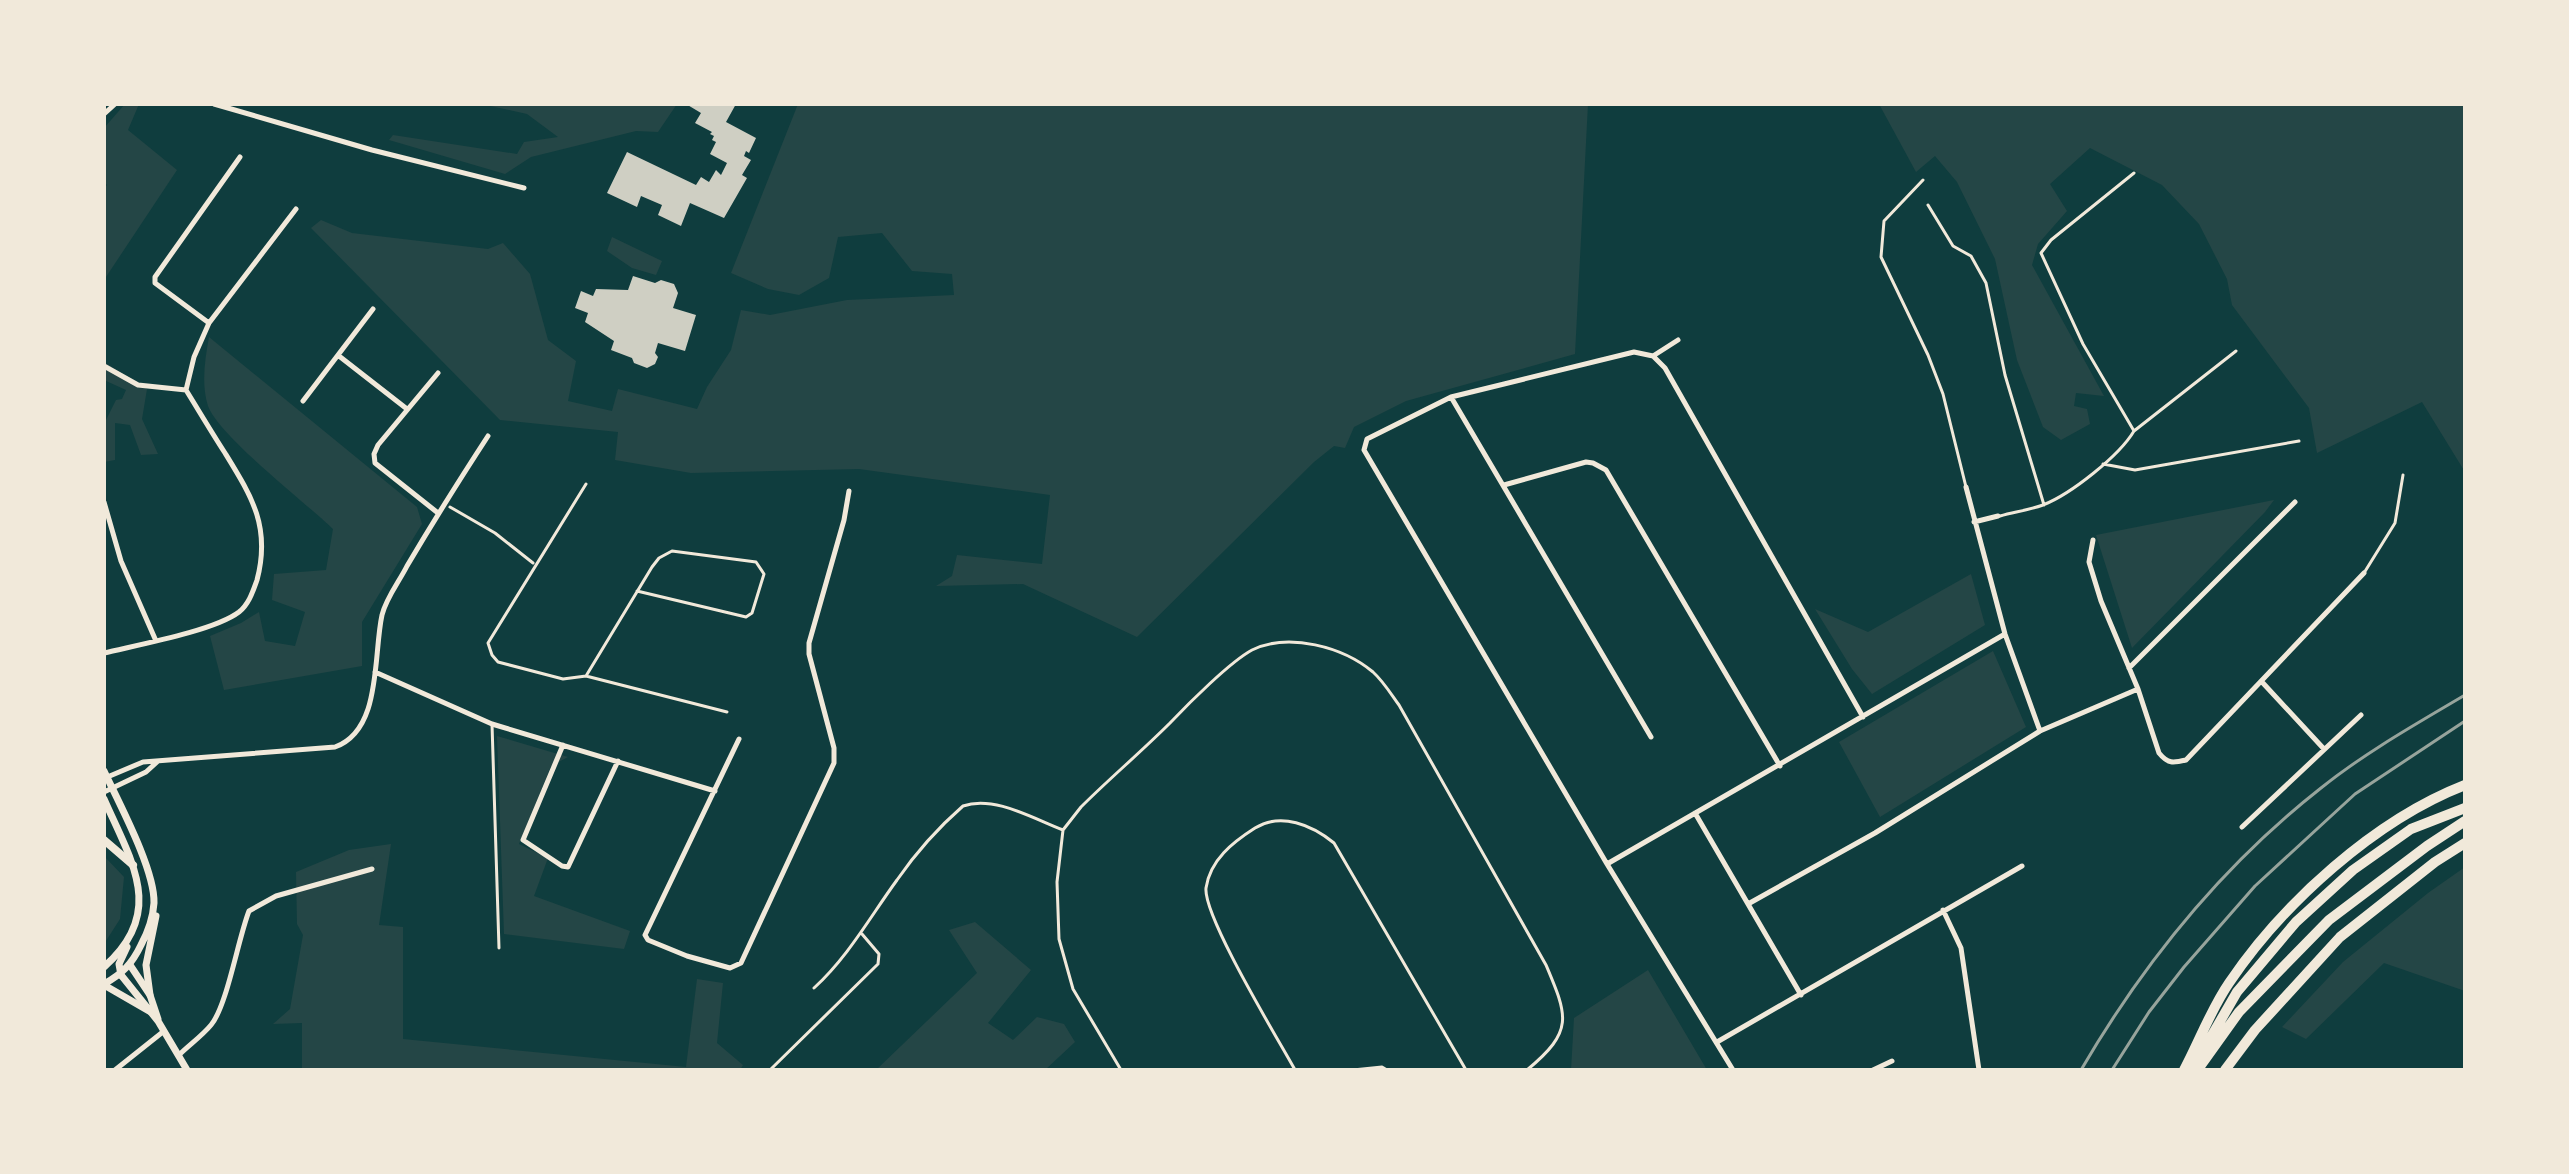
<svg xmlns="http://www.w3.org/2000/svg" width="2569" height="1174" viewBox="0 0 2569 1174" font-family="Signika,sans-serif">
	<style>
		.green { fill: #244646 }
		.building { fill: #cfcfc3 }
		.lines { fill: none; stroke-linecap: round; stroke-linejoin: round }
		.service { stroke: #f1e9da; stroke-width: 3 }
		.minor { stroke: #f1e9da; stroke-width: 5 }
		.tertiary { stroke: #f1e9da; stroke-width: 7 }
		.secondary { stroke: #f1e9da; stroke-width: 7 }
		.primary { stroke: #f1e9da; stroke-width: 8 }
		.motorway { stroke: #f1e9da; stroke-width: 10 }
		.rail { stroke: #97a49c; stroke-width: 3 }
	</style>
	<rect width="100%" height="100%" fill="#0f3d3e"/>
	<path class="green" d="M 125,104 L 139,104 L 128,130 L 177,170 L 104,280 L 104,188 L 107,185 L 104,182 L 104,128 Z
		M 481,104 L 677,104 L 658,132 L 636,131 L 531,157 L 505,174 L 389,140 L 393,135 L 517,154 L 524,142 L 558,137 L 527,114 Z
		M 798,104 L 1588,104 L 1575,354 L 1406,401 L 1354,427 L 1345,448 L 1334,446 L 1314,462 L 1137,637 L 1023,584 L 936,586 L 952,576 L 957,555 L 1042,564 L 1050,495 L 859,469 L 691,473 L 615,460 L 618,432 L 500,420 L 311,228 L 321,220 L 352,233 L 488,249 L 503,243 L 530,274 L 548,340 L 576,361 L 568,401 L 612,411 L 618,389 L 697,409 L 707,387 L 731,350 L 741,310 L 770,315 L 847,300 L 954,295 L 952,274 L 912,271 L 882,233 L 838,237 L 829,278 L 799,295 L 768,289 L 731,273 Z
		M 1879,104 L 2465,104 L 2465,472 L 2422,402 L 2317,453 L 2309,408 L 2232,305 L 2227,279 L 2199,224 L 2162,185 L 2090,148 L 2050,184 L 2067,211 L 2038,244 L 2032,265 L 2104,396 L 2076,393 L 2074,406 L 2087,409 L 2090,424 L 2061,440 L 2043,427 L 2017,360 L 1995,259 L 1957,182 L 1935,156 L 1916,172 Z
		M 612,237 L 662,261 L 656,275 L 632,268 L 607,251 Z
		M 209,337 L 417,507 L 422,524 L 362,622 L 362,666 L 224,690 L 210,636 L 241,623 L 259,612 L 265,641 L 295,646 L 305,612 L 272,600 L 274,574 L 326,570 L 333,529 C 306,503 219,436 208,406 C 201,384 205,359 209,337 Z
		M 104,362 L 147,389 L 142,419 L 158,454 L 141,455 L 130,425 L 115,423 L 115,460 L 104,462 L 104,424 L 116,400 L 122,399 L 126,390 L 104,380 Z
		M 2274,500 L 2265,512 L 2132,648 L 2096,535 Z
		M 1971,574 L 1985,625 L 1872,694 L 1852,669 L 1815,609 L 1868,632 Z
		M 1993,651 L 2026,727 L 1880,817 L 1839,742 Z
		M 497,736 L 568,757 L 551,766 L 519,844 L 548,858 L 534,896 L 630,931 L 624,949 L 504,934 Z
		M 391,844 L 379,925 L 403,927 L 403,1039 L 686,1067 L 697,979 L 723,983 L 717,1043 L 743,1065 L 740,1070 L 302,1070 L 302,1023 L 273,1024 L 290,1009 L 303,935 L 297,924 L 296,872 L 349,850 Z
		M 104,856 L 124,877 L 120,919 L 104,944 Z
		M 2465,867 L 2465,991 L 2384,963 L 2306,1039 L 2282,1027 L 2343,962 L 2428,893 Z
		M 975,922 L 1031,970 L 988,1023 L 1013,1040 L 1037,1017 L 1064,1024 L 1075,1042 L 1045,1070 L 876,1070 L 977,973 L 949,930 Z
		M 1648,970 L 1707,1070 L 1571,1070 L 1574,1018 Z"/>
	<path class="building" d="M 686,104 L 736,104 L 726,122 L 756,138 L 749,153 L 746,151 L 744,156 L 751,160 L 742,175 L 747,178 L 724,218 L 690,203 L 681,226 L 658,215 L 662,205 L 641,196 L 637,207 L 607,193 L 627,152 L 696,185 L 701,177 L 709,182 L 716,170 L 721,175 L 727,163 L 710,154 L 716,142 L 712,140 L 714,136 L 710,134 L 712,132 L 695,123 L 701,113 Z
		M 633,276 L 655,283 L 661,280 L 674,284 L 678,293 L 673,308 L 696,315 L 685,351 L 658,343 L 655,353 L 658,357 L 655,364 L 647,368 L 634,363 L 632,358 L 611,350 L 614,341 L 585,322 L 588,313 L 575,308 L 581,291 L 593,296 L 596,289 L 628,290 Z"/>
	<g class="lines">
		<path class="service" d="M 2134,173 L 2051,240 L 2041,253 L 2083,344 L 2134,431
			M 1923,180 L 1884,221 L 1881,257 L 1928,355 L 1943,394 L 1966,487
			M 1928,205 L 1953,246 L 1971,256 L 1986,283 L 2005,375 L 2044,505
			M 2103,464 L 2135,470 L 2299,441
			M 586,484 L 488,643 L 492,655 L 498,662 L 563,679 L 586,676 L 727,712
			M 450,507 L 495,533 L 533,563
			M 2000,516 C 2014,512 2029,510 2043,505 C 2071,494 2119,456 2134,431 L 2236,351
			M 2364,573 L 2395,523 L 2403,475
			M 586,676 L 652,567 L 659,558 L 672,551 L 756,562 L 764,574 L 752,613 L 746,617 L 637,591
			M 492,724 L 499,948
			M 814,988 C 848,957 870,917 897,880 C 915,854 939,827 963,806 C 994,795 1034,819 1063,830
			M 770,1070 L 878,964 L 879,954 L 862,934
			M 1121,1070 L 1073,989 L 1059,939 L 1057,882 L 1063,830 L 1081,807 C 1110,778 1141,752 1170,723 C 1189,703 1230,662 1252,650 C 1289,632 1343,647 1373,672 C 1383,681 1391,694 1399,705 L 1546,965 C 1568,1017 1574,1031 1527,1070
			M 1295,1070 C 1278,1039 1203,916 1206,888 C 1210,860 1233,842 1255,828 C 1281,812 1312,825 1334,843 L 1466,1070
			M 1353,1070 L 1382,1067 L 1387,1070"/>
		<path class="minor" d="M 214,104 L 372,150 L 524,188
			M 104,114 L 115,104
			M 209,323 L 155,283 L 155,277 L 240,157
			M 339,356 L 407,409
			M 1653,356 L 1678,340
			M 104,366 L 138,385 L 186,390
			M 438,373 L 378,445 L 374,454 L 375,463 L 438,513
			M 1451,397 L 1651,737
			M 303,401 L 373,309
			M 1504,485 L 1586,462 L 1593,463 L 1606,470 L 1780,766
			M 1966,487 L 2005,634 L 2040,731
			M 104,502 L 121,561 L 156,641
			M 1974,522 L 1998,516
			M 2093,540 L 2089,562 L 2101,601 L 2138,689 L 2159,753 C 2168,764 2173,763 2186,760 L 2364,573
			M 104,653 C 137,645 214,631 239,612 C 249,604 253,591 257,580 C 271,527 252,497 225,453 C 212,433 199,411 186,390 L 194,357 L 209,323 L 296,209
			M 2129,668 L 2295,502
			M 375,672 L 492,724 L 715,791
			M 2262,682 L 2324,749
			M 739,739 L 645,935 L 648,940 L 687,956 L 730,968 L 741,963 L 834,763 L 834,748 L 809,654 L 809,643 L 844,520 L 849,491
			M 563,745 L 523,840 L 562,866 L 568,867 L 618,761
			M 105,778 L 143,762 L 335,747 C 382,730 373,656 382,615 C 386,598 399,582 407,566 C 433,522 460,479 488,436
			M 104,792 L 146,772 L 157,762
			M 1695,813 L 1801,995
			M 2242,827 L 2361,715
			M 1607,864 L 2005,634
			M 1748,904 L 1875,833 L 2040,731 L 2138,689
			M 1943,910 L 1961,948 L 1979,1070
			M 1717,1042 L 2022,866
			M 179,1055 C 189,1045 202,1036 211,1025 C 227,1006 238,939 249,911 L 276,896 L 372,869
			M 115,1070 L 164,1031
			M 1733,1070 L 1607,864 L 1364,450 L 1367,439 L 1451,397 L 1634,352 L 1653,356 L 1665,368 L 1863,717
			M 1873,1070 L 1892,1061"/>
		<path class="tertiary" d="M 130,965 L 150,995 L 158,1019
			M 121,975 L 158,1021 L 187,1070"/>
		<path class="secondary" d="M 104,771 C 119,803 155,870 154,903 C 153,918 148,932 141,945 C 132,964 122,974 104,984
			M 104,799 C 131,861 167,912 104,967
			M 121,975 L 119,964 L 127,947
			M 104,985 L 149,1011
			M 150,995 L 146,965 L 156,916"/>
		<path class="primary" d="M 104,840 L 133,865"/>
		<path class="motorway" d="M 2201,1065 L 2239,1012 L 2329,920 L 2427,846 L 2465,821
			M 2184,1070 C 2199,1042 2211,1009 2229,983 C 2283,903 2375,820 2465,785
			M 2192,1070 L 2237,992 L 2296,922 L 2353,870 L 2411,829 L 2465,808
			M 2225,1070 L 2255,1030 L 2340,937 L 2435,862 L 2465,843"/>
		<path class="rail" d="M 2081,1070 C 2144,962 2223,865 2321,788 C 2366,752 2416,724 2465,695
			M 2112,1070 L 2149,1012 L 2184,967 L 2255,886 L 2355,794 L 2465,721"/>
	</g>
	<rect width="2569" height="1174" fill="none" stroke="#f1e9da" stroke-width="212"/>
</svg>
